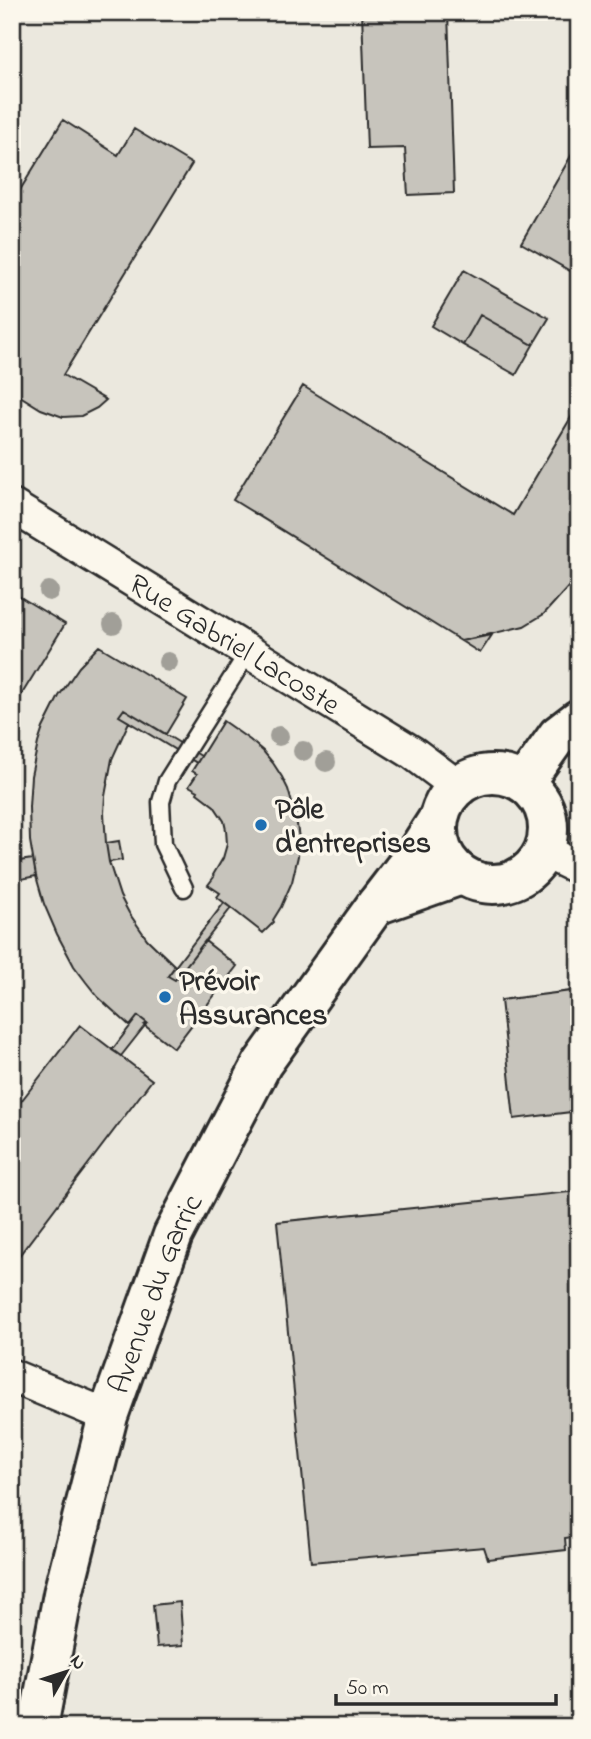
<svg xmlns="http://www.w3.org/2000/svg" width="591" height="1739" viewBox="0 0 591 1739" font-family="'Indie Flower',sans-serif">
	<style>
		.built { fill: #ebe8de }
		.building { fill: #c7c4bc; stroke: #2b2b2b; stroke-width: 2 }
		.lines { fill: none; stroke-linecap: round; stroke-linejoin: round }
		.service-casing { stroke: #2b2b2b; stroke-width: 21 }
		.minor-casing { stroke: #2b2b2b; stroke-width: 37 }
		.tertiary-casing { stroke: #2b2b2b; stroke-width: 44 }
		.service { stroke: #fbf7ec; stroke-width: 16 }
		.minor { stroke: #fbf7ec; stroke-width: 32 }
		.tertiary { stroke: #fbf7ec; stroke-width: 38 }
		.tree { fill: #a19f98 }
		.poi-dot { fill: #1f6fb2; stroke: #fbf7ec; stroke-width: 2.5 }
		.labels { text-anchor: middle; stroke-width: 7; stroke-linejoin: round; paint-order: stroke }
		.street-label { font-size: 30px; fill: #2b2b2b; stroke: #fbf7ec }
		.poi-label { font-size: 30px; font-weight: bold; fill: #2b2b2b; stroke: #fbf7ec; text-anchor: start }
	</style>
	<rect width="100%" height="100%" fill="#fbf7ec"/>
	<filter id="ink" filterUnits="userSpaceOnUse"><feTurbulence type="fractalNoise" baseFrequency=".0143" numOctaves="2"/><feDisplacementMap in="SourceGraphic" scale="14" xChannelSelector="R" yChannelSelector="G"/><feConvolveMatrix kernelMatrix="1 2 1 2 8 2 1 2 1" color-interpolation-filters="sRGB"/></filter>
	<g filter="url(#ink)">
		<path class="built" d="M 12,12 L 579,12 L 579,1727 L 12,1727 Z"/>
		<path class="building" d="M 362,12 L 448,12 L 454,193 L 408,195 L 405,148 L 367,149 Z
			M 63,120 L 118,155 L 134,129 L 192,164 L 63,375 L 106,400 L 97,408 L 81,416 L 63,417 L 41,409 L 12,391 L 18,382 L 12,379 L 12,203 Z
			M 579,142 L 579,276 L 521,243 Z
			M 464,270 L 549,318 L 533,345 L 480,315 L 463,345 L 431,326 Z
			M 480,315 L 533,345 L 516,375 L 463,345 Z
			M 303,386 L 513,515 L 579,404 L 579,575 L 544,614 L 524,626 L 461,641 L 233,500 Z
			M 12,592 L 65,624 L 17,702 L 12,699 Z
			M 492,635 L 480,653 L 461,641 Z
			M 99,646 L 187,699 L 166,734 L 124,709 L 119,716 L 129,722 L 112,759 L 105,796 L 104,813 L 106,843 L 109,862 L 120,896 L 129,913 L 147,939 L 175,966 L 168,976 L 175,980 L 205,941 L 237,966 L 174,1048 L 144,1025 L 147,1023 L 138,1016 L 130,1026 L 98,997 L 86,982 L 74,966 L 57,934 L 44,904 L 36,876 L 30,841 L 29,807 L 31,776 L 38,743 L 43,728 L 59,696 L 79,667 Z
			M 124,709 L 201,756 L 197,763 L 119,716 Z
			M 223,721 L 250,740 L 263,751 L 273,763 L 282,777 L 288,789 L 296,817 L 299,839 L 298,856 L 292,882 L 281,907 L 273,920 L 274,922 L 263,933 L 217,897 L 220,893 L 208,885 L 214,877 L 213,875 L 223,858 L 227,844 L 226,830 L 224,821 L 214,806 L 197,793 L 198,791 L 189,786 L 197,774 L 192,771 Z
			M 119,841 L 122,860 L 109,862 L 106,843 Z
			M 33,859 L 36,876 L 12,881 L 12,862 Z
			M 224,903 L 231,908 L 175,980 L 168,976 Z
			M 579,990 L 579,1111 L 514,1119 L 501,1000 Z
			M 138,1016 L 147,1023 L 121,1056 L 112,1050 Z
			M 80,1025 L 152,1080 L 18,1257 L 12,1252 L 12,1113 Z
			M 579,1191 L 579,1536 L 565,1538 L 566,1550 L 488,1559 L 484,1547 L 311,1562 L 277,1222 Z
			M 180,1602 L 183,1645 L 157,1647 L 153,1605 Z"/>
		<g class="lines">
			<defs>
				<path id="service" d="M 184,888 L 163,844 L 161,802 L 167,781 L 249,651"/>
				<g id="minor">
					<path id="s1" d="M 12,506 L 413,753 L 457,786"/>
					<path d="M 544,851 L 579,868"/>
					<path d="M 12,1376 L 108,1416"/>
				</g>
				<g id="tertiary">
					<circle cx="493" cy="829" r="55"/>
					<path d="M 524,783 L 558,735 L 579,719"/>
					<path d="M 376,905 L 461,875"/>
					<path id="s2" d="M 38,1727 L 63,1594 L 108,1416 L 173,1235 L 262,1064 L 376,905 L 416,853 L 438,819"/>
				</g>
			</defs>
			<use href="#service" class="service-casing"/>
			<use href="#minor" class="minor-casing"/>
			<use href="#tertiary" class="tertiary-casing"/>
			<use href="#service" class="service"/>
			<use href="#minor" class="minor"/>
			<use href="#tertiary" class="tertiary"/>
		</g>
		<g class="tree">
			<circle cx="49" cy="591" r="10"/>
			<circle cx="113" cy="624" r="10"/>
			<circle cx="168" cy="662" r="10"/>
			<circle cx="279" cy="736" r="10"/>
			<circle cx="303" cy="751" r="10"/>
			<circle cx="326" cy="762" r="10"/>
		</g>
	</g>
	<g class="poi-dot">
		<circle cx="261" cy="825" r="7"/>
		<circle cx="165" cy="997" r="7"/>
	</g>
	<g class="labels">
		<g class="street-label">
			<text dy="10" stroke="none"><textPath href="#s1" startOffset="262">Rue Gabriel Lacoste</textPath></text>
			<text dy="10" stroke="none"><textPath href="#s2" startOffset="450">Avenue du Garric</textPath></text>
		</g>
		<g class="poi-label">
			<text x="275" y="818">Pôle<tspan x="275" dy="34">d'entreprises</tspan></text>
			<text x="179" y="990">Prévoir<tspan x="179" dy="34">Assurances</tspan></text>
		</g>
	</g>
	<rect width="591" height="1739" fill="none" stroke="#fbf7ec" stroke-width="42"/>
	<rect x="21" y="21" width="549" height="1697" fill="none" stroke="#2b2b2b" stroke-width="2.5" filter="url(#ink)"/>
	<g transform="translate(66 1672) rotate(51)" stroke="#fbf7ec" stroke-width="5" paint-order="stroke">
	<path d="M0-5L12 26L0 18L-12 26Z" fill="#2b2b2b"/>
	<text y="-10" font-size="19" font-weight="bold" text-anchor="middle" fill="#2b2b2b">N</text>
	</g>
	<path d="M336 1694v10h220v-10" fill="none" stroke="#2b2b2b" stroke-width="3.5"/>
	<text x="346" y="1694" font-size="21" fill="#2b2b2b" stroke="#fbf7ec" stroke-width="5" paint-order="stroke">50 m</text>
</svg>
